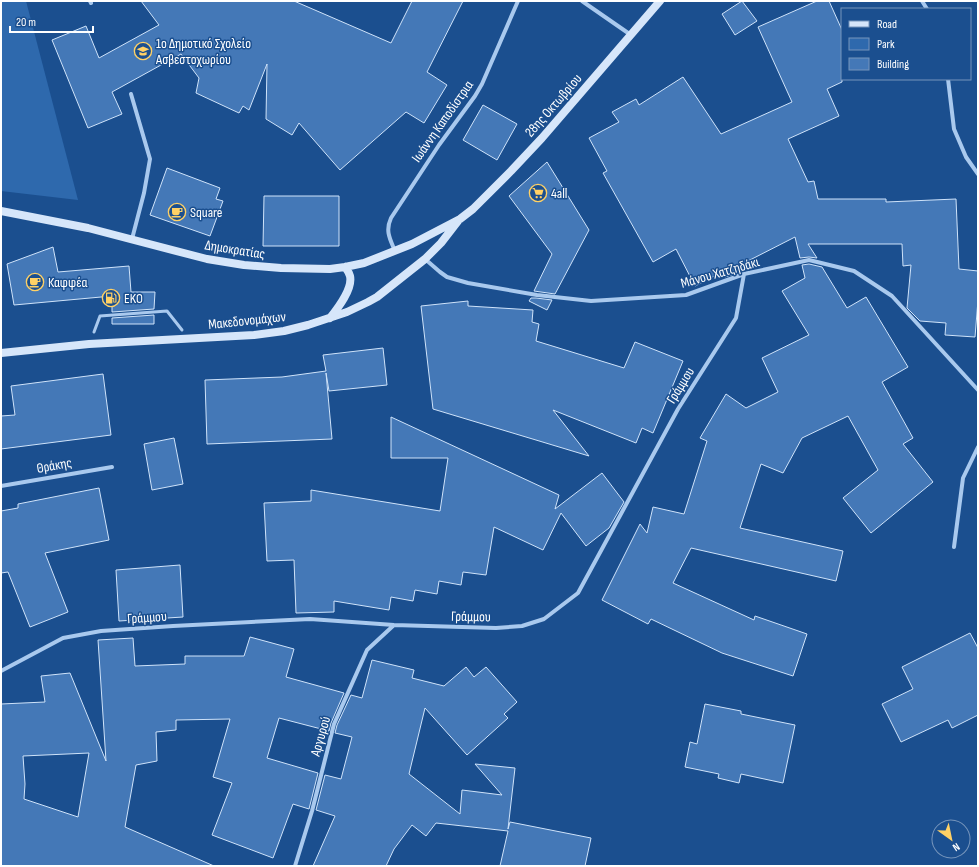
<svg xmlns="http://www.w3.org/2000/svg" width="979" height="867" viewBox="0 0 979 867" font-family="'Sofia Sans Condensed',sans-serif">
	<style>
		.green { fill: #2e69ad }
		.building { fill: #4478b7; stroke: #cfe3fa; fill-rule: evenodd }
		.lines { fill: none; stroke-linecap: round; stroke-linejoin: round }
		.lane { stroke: #a9c9ee; stroke-width: 3 }
		.street { stroke: #a9c9ee; stroke-width: 4 }
		.secondary { stroke: #d6e6fa; stroke-width: 8 }
		.labels { text-anchor: middle; stroke-width: 3; stroke-linejoin: round; paint-order: stroke }
		.poi-label { font-size: 14px; fill: #fff; stroke: #1b4f8f; text-anchor: start }
		.street-label { font-size: 14px; fill: #fff; stroke: #1b4f8f }
	</style>
	<rect width="100%" height="100%" fill="#1b4f8f"/>
	<path class="green" d="M 1,1 L 26,1 L 78,200 L 1,191 Z"/>
	<path class="building" d="M 141,1 L 294,1 L 391,43 L 412,1 L 463,1 L 427,72 L 447,85 L 424,123 L 406,112 L 340,170 L 299,123 L 292,135 L 266,119 L 267,64 L 249,110 L 243,106 L 239,113 L 196,93 L 199,78 L 181,54 L 112,92 L 122,114 L 88,128 L 52,40 L 86,26 L 99,58 L 159,25 Z
		M 742,1 L 757,21 L 735,35 L 722,14 Z
		M 817,1 L 829,1 L 842,30 L 842,82 L 827,89 L 839,116 L 788,139 L 808,182 L 814,181 L 818,199 L 886,199 L 886,202 L 956,199 L 959,269 L 978,271 L 978,300 L 975,337 L 945,335 L 946,323 L 920,321 L 907,308 L 911,265 L 903,266 L 902,244 L 808,244 L 817,258 L 809,257 L 800,258 L 795,237 L 746,262 L 749,267 L 737,273 L 725,277 L 722,272 L 695,286 L 676,249 L 653,262 L 603,173 L 607,171 L 589,138 L 619,122 L 612,112 L 636,99 L 639,105 L 683,77 L 721,134 L 792,102 L 758,27 Z
		M 483,105 L 517,124 L 497,160 L 463,140 Z
		M 547,162 L 589,230 L 555,294 L 534,291 L 552,254 L 509,196 Z
		M 167,168 L 220,188 L 216,199 L 223,201 L 210,236 L 150,215 Z
		M 264,196 L 339,196 L 339,246 L 263,246 Z
		M 53,247 L 58,272 L 129,266 L 131,292 L 155,292 L 154,309 L 112,312 L 112,296 L 14,305 L 7,264 Z
		M 809,264 L 822,267 L 847,308 L 866,297 L 908,367 L 882,382 L 913,438 L 903,444 L 933,482 L 871,533 L 843,498 L 878,470 L 848,416 L 802,438 L 783,473 L 761,464 L 740,528 L 843,551 L 836,581 L 691,548 L 673,583 L 754,620 L 755,616 L 807,634 L 793,676 L 722,653 L 651,619 L 648,624 L 602,600 L 640,524 L 647,533 L 653,507 L 684,514 L 707,441 L 700,438 L 726,394 L 746,408 L 778,392 L 762,358 L 809,335 L 782,291 L 805,278 L 802,265 Z
		M 531,298 L 536,298 L 552,300 L 547,310 L 529,301 Z
		M 468,301 L 468,306 L 533,310 L 532,322 L 539,324 L 536,341 L 624,368 L 635,342 L 683,361 L 653,433 L 642,428 L 636,443 L 553,410 L 589,456 L 433,409 L 421,306 Z
		M 154,315 L 154,324 L 112,324 L 112,318 Z
		M 383,348 L 387,385 L 329,391 L 326,373 L 332,439 L 207,444 L 205,380 L 282,377 L 326,371 L 323,355 Z
		M 103,374 L 111,435 L 1,449 L 1,416 L 15,415 L 11,386 Z
		M 391,417 L 559,495 L 555,509 L 602,473 L 624,502 L 609,528 L 586,546 L 561,513 L 543,550 L 494,527 L 486,575 L 463,572 L 461,585 L 439,581 L 437,594 L 415,590 L 413,601 L 391,597 L 389,610 L 334,601 L 334,612 L 296,613 L 294,560 L 267,561 L 264,503 L 311,501 L 311,490 L 440,511 L 448,458 L 391,458 Z
		M 174,438 L 183,484 L 152,490 L 144,444 Z
		M 99,488 L 109,540 L 45,553 L 68,612 L 30,627 L 8,572 L 1,573 L 1,511 L 18,508 L 18,504 Z
		M 180,565 L 183,617 L 119,621 L 116,570 Z
		M 970,633 L 978,648 L 978,715 L 952,728 L 948,720 L 901,742 L 882,704 L 913,689 L 902,667 Z
		M 250,637 L 294,649 L 286,677 L 344,693 L 331,723 L 329,731 L 279,718 L 267,758 L 318,773 L 309,809 L 293,804 L 273,858 L 212,835 L 232,783 L 213,777 L 230,719 L 176,720 L 176,730 L 156,732 L 157,761 L 136,765 L 125,827 L 214,866 L 1,866 L 1,704 L 45,702 L 41,676 L 70,673 L 106,761 L 98,640 L 133,638 L 135,666 L 185,664 L 185,656 L 244,656 ZM 89,753 L 78,817 L 24,799 L 25,784 L 23,756 Z
		M 372,660 L 414,670 L 412,678 L 444,686 L 466,667 L 474,677 L 486,667 L 517,702 L 504,714 L 508,718 L 467,755 L 425,708 L 409,774 L 460,814 L 462,790 L 502,795 L 475,764 L 515,768 L 508,829 L 510,822 L 591,838 L 585,866 L 500,866 L 508,831 L 436,823 L 426,836 L 412,825 L 394,849 L 386,866 L 313,866 L 335,816 L 316,810 L 325,775 L 341,779 L 352,737 L 335,733 L 337,725 L 351,695 L 362,698 Z
		M 705,704 L 741,711 L 741,714 L 795,725 L 783,783 L 741,774 L 739,783 L 718,778 L 719,774 L 685,767 L 690,742 L 697,744 Z"/>
	<g class="lines">
		<path class="lane" d="M 94,332 L 100,316 L 167,311 L 182,330"/>
		<path class="street" d="M 90,1 L 91,3
			M 582,1 L 631,35
			M 922,1 L 927,9
			M 948,79 L 954,129 L 966,157 L 978,174
			M 131,94 L 150,159 L 144,193 L 132,239
			M 395,251 C 390,239 385,231 391,218 L 439,145 L 475,96 L 482,84 L 518,1
			M 425,259 L 440,272 L 447,277 L 468,283 L 537,295 L 591,301 L 686,295 L 744,274 L 809,260 L 854,271 L 892,296 L 978,390
			M 1,486 L 112,467
			M 954,547 L 963,478 L 978,447
			M 1,671 L 63,638 L 101,631 L 173,626 L 310,619 L 394,625 L 496,628 L 522,626 L 544,619 L 578,593 L 678,409 L 736,318 L 744,274
			M 295,866 L 312,811 L 334,724 L 367,650 L 394,625"/>
		<path class="secondary" d="M 1,211 L 88,228 L 207,259 L 244,265 L 281,268 L 330,269 L 345,267 L 364,263 L 412,244 L 460,219 L 473,209 L 511,171 L 542,138 L 660,1
			M 330,318 C 338,308 353,289 350,276 C 349,272 347,270 345,267
			M 1,353 L 89,344 L 254,335 L 284,331 L 308,325 L 347,312 L 368,302 L 377,297 L 425,259 L 441,243 L 458,221"/>
	</g>
	<defs>
		<symbol id="school-ring" viewBox="-11 -11 22 22"><circle r="9.5" fill="#1b4f8f" stroke="#ffd166" stroke-width="1.5"/><path d="M0-5L7-2L0 1L-7-2ZM-4 1L0 2.5L4 1V4Q0 6-4 4Z" fill="#ffd166"/></symbol>
		<symbol id="supermarket-ring" viewBox="-11 -11 22 22"><circle r="9.5" fill="#1b4f8f" stroke="#ffd166" stroke-width="1.5"/><path d="M-6-5.5h2.5l.6 2H6L4.5 2H-2.5L-4.4-4H-6ZM-1.5 3.2a1.3 1.3 0 1 0 .1 0ZM3 3.2a1.3 1.3 0 1 0 .1 0Z" fill="#ffd166"/></symbol>
		<symbol id="cafe-ring" viewBox="-11 -11 22 22"><circle r="9.5" fill="#1b4f8f" stroke="#ffd166" stroke-width="1.5"/><path d="M-5.5-4.5H6V0H3Q3 3.5 0 3.5H-2.5Q-5.5 3.5-5.5 0ZM3-3.2v2h1.7v-2ZM-6 4.5H4V6H-6Z" fill="#ffd166"/></symbol>
		<symbol id="fuel-ring" viewBox="-11 -11 22 22"><circle r="9.5" fill="#1b4f8f" stroke="#ffd166" stroke-width="1.5"/><path d="M-5.5-6h7V0h2V4h1.3V-2.5L3-4.5l.8-.8L6-3V5H2.5V1h-1V6h-7ZM-4.2-4.7v3.2H.2V-4.7Z" fill="#ffd166"/></symbol>
	</defs>
	<g fill-rule="evenodd">
		<use href="#school-ring" x="133" y="41" width="20" height="20"/>
		<use href="#supermarket-ring" x="528" y="183" width="20" height="20"/>
		<use href="#cafe-ring" x="167" y="202" width="20" height="20"/>
		<use href="#cafe-ring" x="25" y="272" width="20" height="20"/>
		<use href="#fuel-ring" x="101" y="288" width="20" height="20"/>
	</g>
	<g class="labels">
		<g class="poi-label">
			<text x="156" y="48">1ο Δημοτικό Σχολείο<tspan x="156" dy="16">Ασβεστοχωρίου</tspan></text>
			<text x="551" y="198">4all</text>
			<text x="190" y="217">Square</text>
			<text x="48" y="287">Καφφέα</text>
			<text x="124" y="303">EKO</text>
		</g>
		<g class="street-label">
			<text transform="translate(553 105) rotate(-49)" y="5">28ης Οκτωβρίου</text>
			<text transform="translate(442 121) rotate(-55)" y="5">Ιωάννη Καποδίστρια</text>
			<text transform="translate(235 249) rotate(9)" y="5">Δημοκρατίας</text>
			<text transform="translate(720 272) rotate(-16)" y="5">Μάνου Χατζηδάκι</text>
			<text transform="translate(247 320) rotate(-6)" y="5">Μακεδονομάχων</text>
			<text transform="translate(680 385) rotate(-58)" y="5">Γράμμου</text>
			<text transform="translate(54 465) rotate(-10)" y="5">Θράκης</text>
			<text transform="translate(471 616) rotate(1)" y="5">Γράμμου</text>
			<text transform="translate(147 617) rotate(-4)" y="5">Γράμμου</text>
			<text transform="translate(320 736) rotate(-74)" y="5">Αργυρού</text>
		</g>
	</g>
	<rect width="979" height="867" fill="none" stroke="#ffffff" stroke-width="4"/>
	<rect x="841" y="8" width="130" height="72" fill="#1b4f8f" stroke="#7695bc"/>
	<rect x="849" y="21" width="20" height="6" fill="#d6e6fa" stroke="#7695bc"/>
	<text x="877" y="28" font-size="12" fill="#ffffff">Road</text>
	<rect x="849" y="38" width="20" height="12" fill="#2e69ad" stroke="#7695bc"/>
	<text x="877" y="48" font-size="12" fill="#ffffff">Park</text>
	<rect x="849" y="58" width="20" height="12" fill="#4478b7" stroke="#7695bc"/>
	<text x="877" y="68" font-size="12" fill="#ffffff">Building</text>
	<g transform="translate(951 839) rotate(147)"><circle r="19" fill="#1b4f8f" stroke="#7695bc"/>
	<path d="M0-3L7 15L0 10L-7 15Z" fill="#ffd166"/>
	<text y="-6" font-size="11" font-weight="bold" text-anchor="middle" fill="#ffffff">N</text>
	</g>
	<path d="M10 26v6h83v-6" fill="none" stroke="#ffffff" stroke-width="2"/>
	<text x="16" y="26" font-size="12" fill="#ffffff" stroke="#1b4f8f" stroke-width="3" paint-order="stroke">20 m</text>
</svg>
